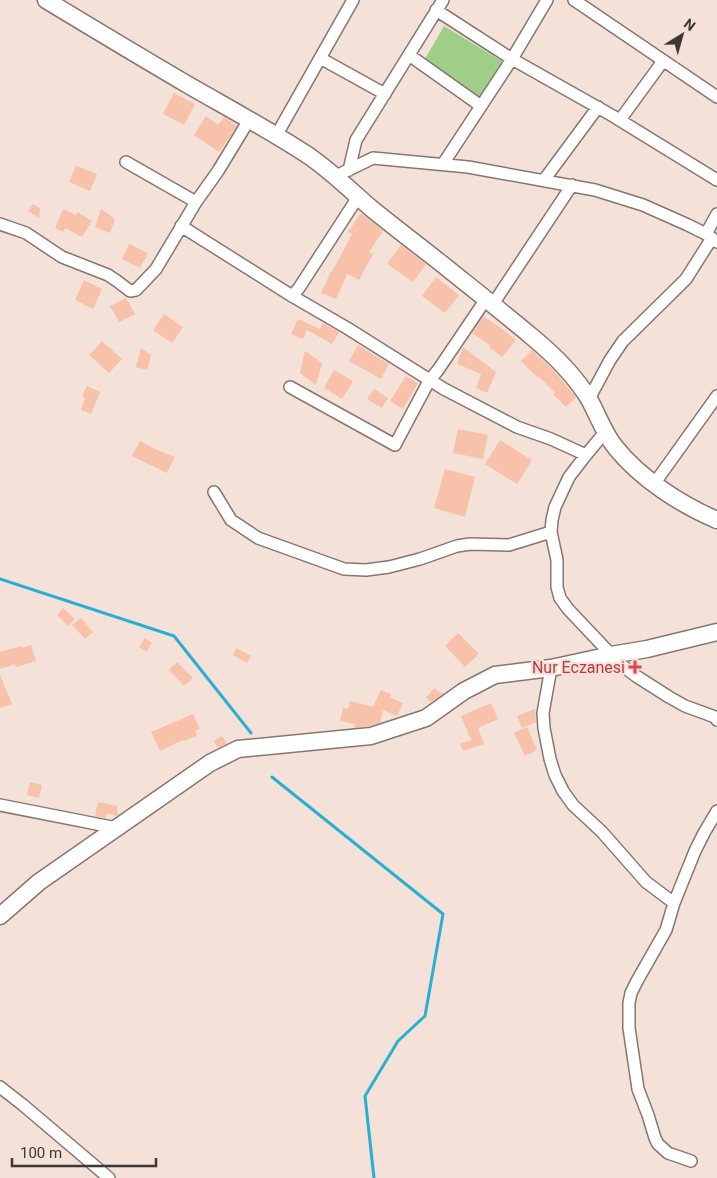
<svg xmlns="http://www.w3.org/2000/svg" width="717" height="1178" viewBox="0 0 717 1178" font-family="Roboto,sans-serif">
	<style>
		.green { fill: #9fce89 }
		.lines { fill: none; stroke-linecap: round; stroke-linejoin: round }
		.stream { stroke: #2aafd4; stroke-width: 3 }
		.building { fill: #f8c1a9 }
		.street-casing { stroke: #87766f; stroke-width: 14 }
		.secondary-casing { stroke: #87766f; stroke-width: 19 }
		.street { stroke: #fff; stroke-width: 11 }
		.secondary { stroke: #fff; stroke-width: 16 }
		.health-dot { fill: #e0444e; stroke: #f4e1d8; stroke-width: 2 }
		.labels { text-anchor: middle; stroke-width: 4.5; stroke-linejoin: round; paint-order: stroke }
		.health-label { font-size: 16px; fill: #be3a42; stroke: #f4e1d8; text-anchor: end }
	</style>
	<rect width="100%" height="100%" fill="#f4e1d8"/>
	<path class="green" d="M 444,26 L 503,62 L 479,98 L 425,59 Z"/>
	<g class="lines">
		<path class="stream" d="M 0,579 L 174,636 L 251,733
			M 272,777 L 443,914 L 425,1016 L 398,1041 L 365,1096 L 374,1178"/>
	</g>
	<path class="building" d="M 174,93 L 195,104 L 184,125 L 163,114 Z
		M 206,116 L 218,125 L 224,117 L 237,126 L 219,152 L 194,135 Z
		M 76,166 L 97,174 L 90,191 L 69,182 Z
		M 33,204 L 40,208 L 39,218 L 28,211 Z
		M 63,209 L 76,215 L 77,212 L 92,221 L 82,237 L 65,228 L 63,232 L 55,228 Z
		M 101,209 L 115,219 L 110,233 L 95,227 Z
		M 361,213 L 383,231 L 369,252 L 373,254 L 359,280 L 347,274 L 336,299 L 321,293 L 331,271 L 332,272 L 352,234 L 348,232 Z
		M 129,244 L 148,253 L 140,268 L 122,259 Z
		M 401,245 L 426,264 L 413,282 L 387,264 Z
		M 436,277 L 459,295 L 445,313 L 422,296 Z
		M 84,280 L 102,289 L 93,309 L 75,300 Z
		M 126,298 L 135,314 L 119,322 L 110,306 Z
		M 164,314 L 183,327 L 172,343 L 153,330 Z
		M 483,316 L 498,326 L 516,340 L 502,357 L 489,347 L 491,346 L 472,333 Z
		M 298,319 L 320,329 L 323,323 L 339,332 L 332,344 L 307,330 L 303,339 L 291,334 Z
		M 102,341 L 122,359 L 109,373 L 89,355 Z
		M 358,345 L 389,364 L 381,379 L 349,361 Z
		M 463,347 L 496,372 L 487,393 L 476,388 L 481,374 L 457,364 Z
		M 141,348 L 151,355 L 147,370 L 136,367 Z
		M 532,350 L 555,372 L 576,397 L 566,407 L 553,394 L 555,393 L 538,376 L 537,377 L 521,361 Z
		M 305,351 L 322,363 L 316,385 L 300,373 Z
		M 334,370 L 353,381 L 342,399 L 324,388 Z
		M 406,376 L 418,383 L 403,409 L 390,401 Z
		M 87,386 L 100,392 L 91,414 L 81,410 L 85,398 L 82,396 Z
		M 374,389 L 388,398 L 382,408 L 367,399 Z
		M 458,429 L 488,435 L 483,459 L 453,453 Z
		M 500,440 L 532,460 L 517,484 L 485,464 Z
		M 140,441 L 155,449 L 175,457 L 167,473 L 132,456 Z
		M 445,469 L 475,477 L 465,517 L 434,508 Z
		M 63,608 L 75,619 L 68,626 L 57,615 Z
		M 81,618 L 93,632 L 85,639 L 72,625 Z
		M 458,633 L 479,654 L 465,667 L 445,646 Z
		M 145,638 L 152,643 L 146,652 L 139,647 Z
		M 31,645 L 36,661 L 16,667 L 15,664 L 0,669 L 0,652 L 21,646 L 22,648 Z
		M 236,648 L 251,656 L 247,663 L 233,655 Z
		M 177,662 L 193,678 L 184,686 L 169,670 Z
		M 0,675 L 12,704 L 0,708 Z
		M 434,688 L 443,694 L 431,702 L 426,698 Z
		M 381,690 L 391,694 L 390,697 L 403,703 L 397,716 L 383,710 L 380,723 L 369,726 L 354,728 L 355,724 L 340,721 L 343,708 L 348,709 L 350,701 L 373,707 Z
		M 491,703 L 498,719 L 478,728 L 484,744 L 463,751 L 460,744 L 471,740 L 461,716 Z
		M 535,709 L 536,722 L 522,728 L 517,716 Z
		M 193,714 L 200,729 L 195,731 L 197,736 L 184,741 L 183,740 L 160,751 L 151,732 Z
		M 527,727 L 537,750 L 525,756 L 514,733 Z
		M 222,736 L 227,743 L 218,748 L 214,741 Z
		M 30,782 L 42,785 L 39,798 L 27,795 Z
		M 98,802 L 117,806 L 118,815 L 117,816 L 107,813 L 105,818 L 95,816 Z"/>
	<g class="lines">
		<defs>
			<path id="street" d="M 574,0 L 717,97
				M 436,10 L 512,59 L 613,116 L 717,180
				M 409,55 L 481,106
				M 320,58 L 385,94
				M 620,120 L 663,61
				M 276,136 L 353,0
				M 126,162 L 196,202
				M 443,164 L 512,59 L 547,0
				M 349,170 L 356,140 L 443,0
				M 336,176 L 373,158 L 468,167 L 595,190 L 643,205 L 688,225 L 706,234 L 717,242
				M 544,180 L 598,107
				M 358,197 L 299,288 L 292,296 L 347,328 L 444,389 L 517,427 L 551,439 L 586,455 L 605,432
				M 0,224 L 26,233 L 62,257 L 108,275 L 117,281 L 130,291 L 136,290 L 156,269 L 196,202 L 218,171 L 249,120
				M 181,226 L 292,296
				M 706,234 L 717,214
				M 493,304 L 572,185
				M 290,387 L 395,445 L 429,381 L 438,370 L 486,299
				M 589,399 L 610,360 L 623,341 L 686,279 L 712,238
				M 586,455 L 569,477 L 555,507 L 552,520 L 551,532 L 557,560 L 557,587 L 560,598 L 568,609 L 620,664 L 636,676 L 669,697 L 685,706 L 715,717 L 717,720
				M 654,484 L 717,396
				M 214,492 L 231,520 L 258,538 L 344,569 L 366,570 L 389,567 L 420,559 L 457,546 L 470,544 L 509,545 L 551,532
				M 551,668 L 543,713 L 544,728 L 550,759 L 555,775 L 563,791 L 573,805 L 602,832 L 646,882 L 674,903
				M 0,805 L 117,828
				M 0,1087 L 23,1105 L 109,1178
				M 691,1161 L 668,1153 L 658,1144 L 655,1138 L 648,1115 L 638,1089 L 629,1028 L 629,1003 L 631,993 L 637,981 L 666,930 L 674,903 L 695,851 L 704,833 L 717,811"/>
			<path id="secondary" d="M 46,0 C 94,29 142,58 190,86 C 230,109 271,131 309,156 C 332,172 351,191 372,209 C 393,226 415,243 437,260 C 468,285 500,310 531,336 C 553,354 574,374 589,399 C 598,415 604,434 616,448 C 640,478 681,505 717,520
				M 0,916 L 39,882 L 210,763 L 238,749 L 371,736 L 426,718 L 464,691 L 495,675 L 551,668 L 611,655 L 647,649 L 717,632"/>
		</defs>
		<use href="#street" class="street-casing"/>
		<use href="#secondary" class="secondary-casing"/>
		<use href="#street" class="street"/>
		<use href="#secondary" class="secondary"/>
	</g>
	<path class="health-dot" d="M632.5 659.5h5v5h5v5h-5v5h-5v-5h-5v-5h5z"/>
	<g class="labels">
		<g class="health-label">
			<text x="625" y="673">Nur Eczanesi</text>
		</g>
	</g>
	<g transform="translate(682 35) rotate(37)" stroke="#f4e1d8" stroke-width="4" paint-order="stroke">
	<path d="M0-4L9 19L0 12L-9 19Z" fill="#3e3734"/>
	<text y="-8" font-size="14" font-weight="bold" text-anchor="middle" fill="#3e3734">N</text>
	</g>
	<path d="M12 1158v8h144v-8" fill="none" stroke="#3e3734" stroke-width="2.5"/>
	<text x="20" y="1158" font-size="15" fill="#3e3734" stroke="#f4e1d8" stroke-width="4" paint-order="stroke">100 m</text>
</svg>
